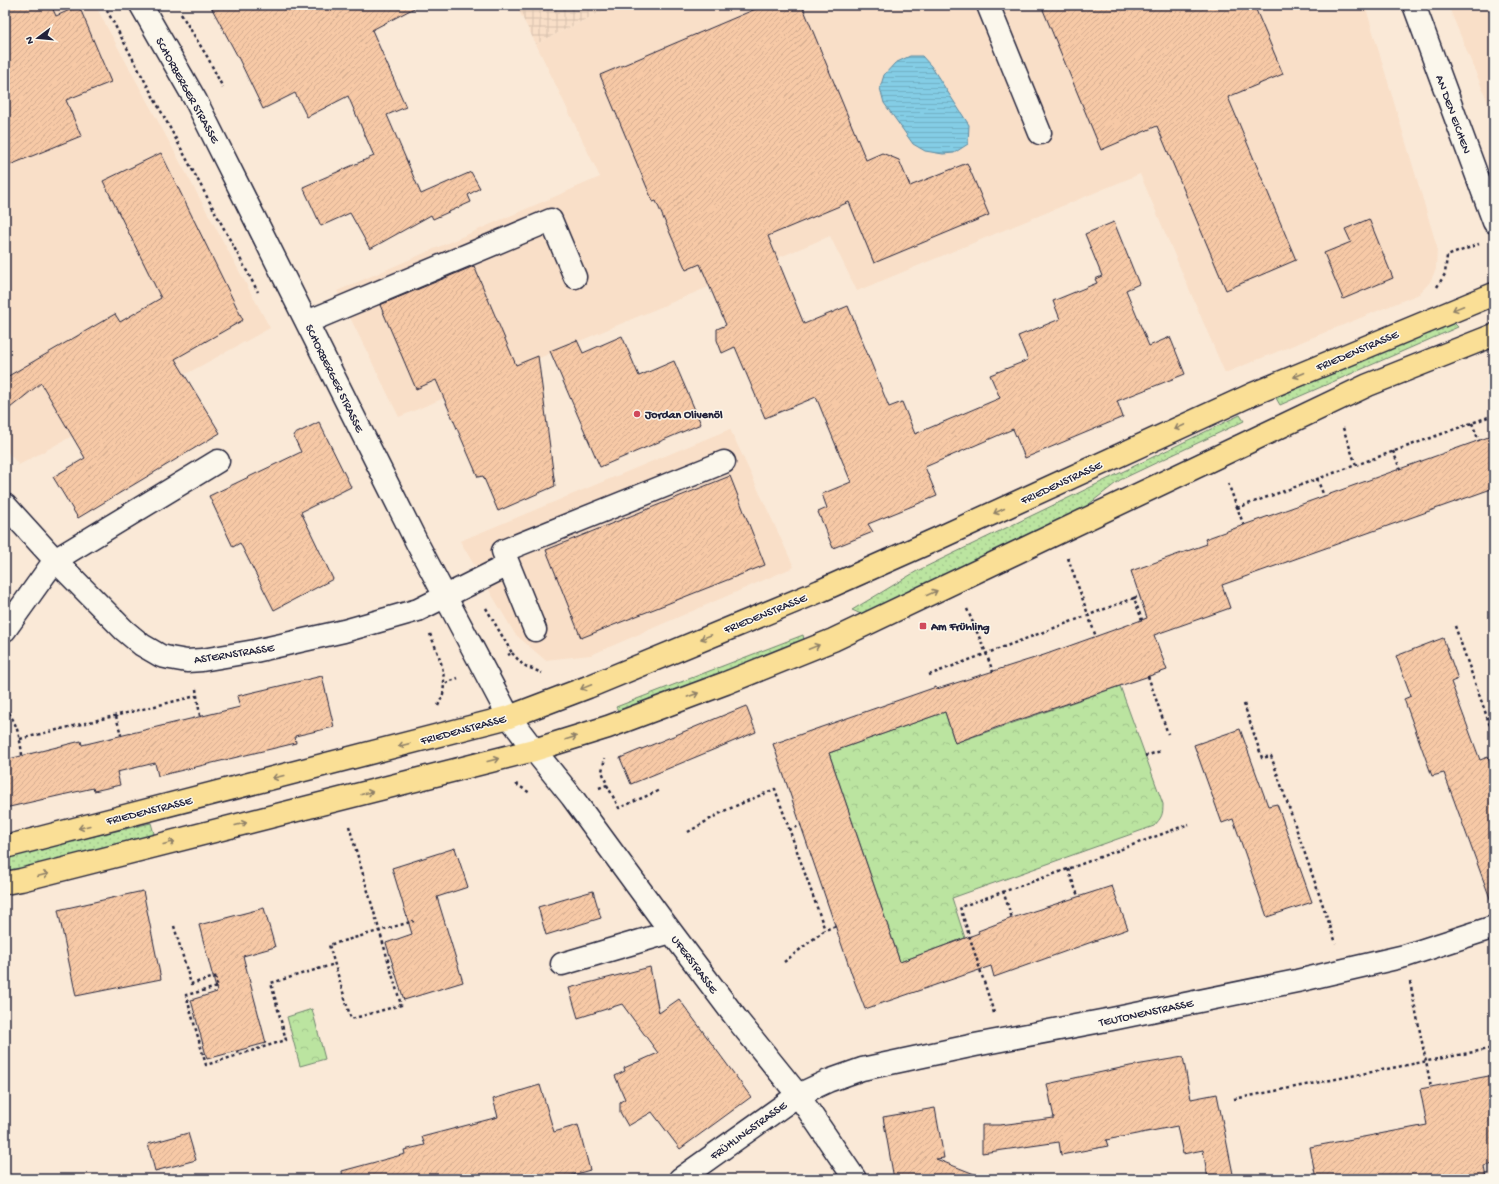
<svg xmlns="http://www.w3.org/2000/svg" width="1499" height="1184" viewBox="0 0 1499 1184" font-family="'Gochi Hand',sans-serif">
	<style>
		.built { fill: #f9dfc8 }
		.industrial { fill: url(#industrial-grid) }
		.grass { fill: url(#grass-dots); stroke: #6e836e }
		.park { fill: url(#park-crowns); stroke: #6e836e }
		.water { fill: url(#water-rules); stroke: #5d89a1 }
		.building { fill: url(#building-hatch); stroke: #22223b }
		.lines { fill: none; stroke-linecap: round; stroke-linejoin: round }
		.minor-casing { stroke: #22223b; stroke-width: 25 }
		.major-casing { stroke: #22223b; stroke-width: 25 }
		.path { stroke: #22223b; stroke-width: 2.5; stroke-dasharray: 3 3; stroke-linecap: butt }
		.minor { stroke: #fbf7ec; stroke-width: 22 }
		.major { stroke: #fadf96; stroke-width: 22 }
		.oneway { stroke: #8e8068 }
		.poi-dot { fill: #d1495b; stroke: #fbf7ec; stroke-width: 1.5 }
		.labels { text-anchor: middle; stroke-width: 3; stroke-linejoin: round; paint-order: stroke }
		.street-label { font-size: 12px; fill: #22223b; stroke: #fbf7ec }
		.poi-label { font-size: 12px; font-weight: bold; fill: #22223b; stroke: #fbf7ec; text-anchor: start }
	</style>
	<defs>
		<pattern id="industrial-grid" width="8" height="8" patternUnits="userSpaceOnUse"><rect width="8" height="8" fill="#f9dfc8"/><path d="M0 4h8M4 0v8" fill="none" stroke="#d5bfad"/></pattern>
		<pattern id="grass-dots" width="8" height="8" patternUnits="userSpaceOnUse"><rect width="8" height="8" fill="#bbe4a0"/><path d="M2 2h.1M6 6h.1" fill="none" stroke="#a0c38b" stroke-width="1.8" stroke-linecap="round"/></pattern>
		<pattern id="park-crowns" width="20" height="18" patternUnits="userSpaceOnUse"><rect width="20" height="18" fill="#bbe4a0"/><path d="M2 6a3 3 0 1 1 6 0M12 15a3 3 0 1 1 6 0" fill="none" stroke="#a0c38b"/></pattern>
		<pattern id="water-rules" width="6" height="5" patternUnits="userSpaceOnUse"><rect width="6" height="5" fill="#84cde5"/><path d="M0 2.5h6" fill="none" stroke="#72b0c5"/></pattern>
		<pattern id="building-hatch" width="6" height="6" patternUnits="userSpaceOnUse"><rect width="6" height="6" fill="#f7c9a6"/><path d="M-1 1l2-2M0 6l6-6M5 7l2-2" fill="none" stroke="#d3ac90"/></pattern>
	</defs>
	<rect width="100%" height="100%" fill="#fae9d7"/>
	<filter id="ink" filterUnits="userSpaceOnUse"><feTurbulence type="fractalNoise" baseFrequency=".025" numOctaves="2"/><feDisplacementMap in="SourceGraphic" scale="8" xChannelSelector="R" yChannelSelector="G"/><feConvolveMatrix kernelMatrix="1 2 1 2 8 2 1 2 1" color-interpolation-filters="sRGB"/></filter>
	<g filter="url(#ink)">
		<path class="built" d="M 5,5 L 95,5 L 270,328 L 19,465 L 5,449 Z
			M 615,5 L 1365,5 L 1437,247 L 1436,269 L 1430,282 L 1419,294 L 1225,373 L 1140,174 L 857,291 L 830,236 L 399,417 L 337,291 L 600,177 L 536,44 Z
			M 1448,5 L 1494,5 L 1494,117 Z
			M 730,429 L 794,567 L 591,655 L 545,660 L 515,634 L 460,541 Z"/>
		<path class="industrial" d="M 516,5 L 615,5 L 536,44 Z"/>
		<path class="grass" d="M 1451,320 L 1458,327 L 1280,405 L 1276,398 Z
			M 1240,415 L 1244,421 L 1120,480 L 1080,511 L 861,614 L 852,610 L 917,571 Z
			M 803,635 L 805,643 L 620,714 L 616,707 Z
			M 151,823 L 155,837 L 10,874 L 7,856 Z"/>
		<path class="park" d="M 1120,686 L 1163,804 C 1163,815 1162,817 1154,826 L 952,898 L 965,938 L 900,962 L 829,753 L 945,712 L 955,743 Z
			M 312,1009 L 325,1059 L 300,1066 L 287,1017 Z"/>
		<path class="water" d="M 910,56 L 922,56 L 931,66 L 969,125 L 968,144 L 954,153 L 943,154 L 925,151 L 913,144 L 884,103 L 880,88 L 884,75 L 895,63 Z"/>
		<path class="building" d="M 5,5 L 51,5 L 56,16 L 79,6 L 111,82 L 66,100 L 81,136 L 5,167 Z
			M 210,5 L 420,5 L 372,30 L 406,107 L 387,115 L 421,194 L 471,172 L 480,188 L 468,195 L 471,202 L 433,219 L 431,215 L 370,249 L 350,213 L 321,226 L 303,187 L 374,156 L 348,96 L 307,117 L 295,93 L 263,109 L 238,57 Z
			M 765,5 L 802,5 L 866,160 L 882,153 L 899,160 L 910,186 L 967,163 L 989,215 L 874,263 L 849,202 L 768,236 L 804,324 L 848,306 L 889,407 L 902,402 L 915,434 L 1000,398 L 990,375 L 1028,360 L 1018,336 L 1060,319 L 1053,301 L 1097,283 L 1095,279 L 1102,276 L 1085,234 L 1114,222 L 1139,284 L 1126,290 L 1149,346 L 1170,337 L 1185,374 L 1117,401 L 1123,417 L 1025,458 L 1013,429 L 925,467 L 937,496 L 868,524 L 873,532 L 833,548 L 818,512 L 827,508 L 822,494 L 851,482 L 816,397 L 765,418 L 735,347 L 722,353 L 717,340 L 717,329 L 726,325 L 700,264 L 686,270 L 656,201 L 653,202 L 600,75 Z
			M 1041,5 L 1254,5 L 1283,74 L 1228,97 L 1296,260 L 1226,290 L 1157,126 L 1101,150 Z
			M 161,153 L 243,320 L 175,359 L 220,433 L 78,518 L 53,477 L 85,458 L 41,383 L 5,412 L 5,378 L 115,314 L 120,322 L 161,298 L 103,181 Z
			M 1369,219 L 1393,278 L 1343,299 L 1324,253 L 1351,242 L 1345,229 Z
			M 474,266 L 516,365 L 538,356 L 555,486 L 498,511 L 483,476 L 478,477 L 436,380 L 416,389 L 380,305 Z
			M 622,336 L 639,376 L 674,361 L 701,424 L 600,467 L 550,351 L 577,340 L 583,353 Z
			M 319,422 L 351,487 L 301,512 L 333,579 L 274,610 L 240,543 L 233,547 L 209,496 L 301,452 L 293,435 Z
			M 1494,435 L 1494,488 L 1222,585 L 1230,608 L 1154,635 L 1167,670 L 998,727 L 955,743 L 945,712 L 829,753 L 900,962 L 979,933 L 978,931 L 1012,918 L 1112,886 L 1128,929 L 994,977 L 991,966 L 865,1009 L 852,975 L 773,744 L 936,687 L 937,689 L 1044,655 L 1147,618 L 1131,571 L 1207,544 L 1205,539 Z
			M 730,476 L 765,565 L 581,638 L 546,550 Z
			M 1443,638 L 1458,679 L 1451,682 L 1480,760 L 1488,757 L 1494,774 L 1494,900 L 1491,901 L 1444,773 L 1432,776 L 1404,699 L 1411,696 L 1396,656 Z
			M 322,676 L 334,727 L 295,736 L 296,743 L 158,776 L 155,763 L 117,772 L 120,785 L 94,791 L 93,788 L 5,808 L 5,760 L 81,741 L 82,745 L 240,707 L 237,696 Z
			M 746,706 L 756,732 L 631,784 L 620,758 Z
			M 1240,729 L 1268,806 L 1277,804 L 1312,902 L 1267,917 L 1233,819 L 1222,823 L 1194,745 Z
			M 455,848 L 468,887 L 437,897 L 463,982 L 404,1000 L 386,943 L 412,934 L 392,868 Z
			M 143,891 L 161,979 L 76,996 L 58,910 Z
			M 593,891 L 601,918 L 546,935 L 538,907 Z
			M 264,908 L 275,947 L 243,956 L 266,1043 L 207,1059 L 191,1000 L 217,992 L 199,925 Z
			M 650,967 L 659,1013 L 679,999 L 751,1097 L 680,1149 L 652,1112 L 628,1126 L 620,1112 L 620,1102 L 625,1099 L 615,1076 L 625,1071 L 624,1068 L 658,1053 L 622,1004 L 578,1018 L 569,988 Z
			M 1183,1057 L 1191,1099 L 1217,1094 L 1234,1179 L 1208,1179 L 1203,1150 L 1183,1154 L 1177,1126 L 1106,1140 L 1108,1146 L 1061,1155 L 1059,1142 L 982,1153 L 982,1125 L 1000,1125 L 1054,1118 L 1047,1084 L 1130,1066 Z
			M 1494,1075 L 1494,1164 L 1484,1166 L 1486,1179 L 1316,1179 L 1310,1147 L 1427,1125 L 1420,1089 Z
			M 540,1085 L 554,1132 L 578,1125 L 590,1170 L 559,1179 L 343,1179 L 342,1171 L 405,1154 L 404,1150 L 425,1145 L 422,1137 L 498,1117 L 493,1099 Z
			M 935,1108 L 944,1158 L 936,1159 L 982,1177 L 982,1179 L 894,1179 L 883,1117 Z
			M 188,1133 L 196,1160 L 155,1171 L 148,1144 Z"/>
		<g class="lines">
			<defs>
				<path id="minor" d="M 141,5 L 196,101 L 418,545 L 509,717 L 534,750 L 572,797 L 660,917 L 739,1022 L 798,1095 L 855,1179
					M 988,5 L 1040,133
					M 1414,5 L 1494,222
					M 307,322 L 551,220 L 575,277
					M 5,505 L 55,560 L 124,630 L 142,645 L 161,656 L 170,658 L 187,661 L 202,660 L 255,651 L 344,631 L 418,610 L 508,565
					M 5,630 L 55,560 L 218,461
					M 535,630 L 503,551 L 724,462
					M 562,964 L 671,932
					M 680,1179 L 798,1095 L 828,1081 L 862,1069 L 975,1045 L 1112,1019 L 1297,981 L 1405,956 L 1494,927"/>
				<path id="major" d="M 5,847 L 509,717 L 588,687 L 820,591 L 939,538 L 1253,394 L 1494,294
					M 5,883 L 21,880 L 534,750 L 608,727 L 726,683 L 833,640 L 1368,385 L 1494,335"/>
			</defs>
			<use href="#minor" class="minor-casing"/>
			<use href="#major" class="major-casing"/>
			<path class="path" d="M 104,5 L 258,292
				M 181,14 L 208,58 L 223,88
				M 1437,287 L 1445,274 L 1447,256 L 1479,244
				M 1472,423 L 1479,441
				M 1343,428 L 1356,465
				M 1393,451 L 1400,469
				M 1317,479 L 1324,496
				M 1228,483 L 1244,526
				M 1237,508 L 1494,415
				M 1068,558 L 1096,637
				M 1134,598 L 1140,596
				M 486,608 L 512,653 L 508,655
				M 967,609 L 986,653 L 993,672
				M 1455,626 L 1494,737
				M 430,634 C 437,651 444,665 444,684 L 458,678
				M 512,653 L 523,665 L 542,673
				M 929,675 L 1134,598 L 1142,620
				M 1148,676 L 1168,734
				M 196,689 L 200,716
				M 1244,704 L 1262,758 L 1271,756 L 1336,943
				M 438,706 L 443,695 L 444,684
				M 5,708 C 17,722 20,737 22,755
				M 116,716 L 121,735
				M 20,739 L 196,696
				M 1145,756 L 1161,751
				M 516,784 L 530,793
				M 607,785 L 619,808 L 658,791
				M 599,788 L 607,785 L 602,771 L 605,758
				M 349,826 L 401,1005 L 351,1019 L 329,945 L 414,921
				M 789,830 L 801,825
				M 688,832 L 724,811 L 775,789 L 825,930
				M 1068,869 L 1078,896
				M 1003,891 L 1012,918
				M 174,926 L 191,984 L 218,976
				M 784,962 L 825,930 L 836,926
				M 215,977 L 218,987 L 186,995 L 206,1065 L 238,1055
				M 1410,982 L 1431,1087
				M 994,1013 L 960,907 L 1068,869 L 1189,824
				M 237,1051 L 238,1055 L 286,1040 L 271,983 L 335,964
				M 1234,1099 L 1494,1048"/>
			<use href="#minor" class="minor"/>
			<use href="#major" class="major"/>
		</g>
		<defs><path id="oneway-shaft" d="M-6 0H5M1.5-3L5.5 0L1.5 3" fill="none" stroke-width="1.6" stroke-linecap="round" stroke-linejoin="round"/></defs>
		<g class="oneway">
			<use href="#oneway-shaft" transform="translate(1458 308) rotate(158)"/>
			<use href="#oneway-shaft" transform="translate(1299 375) rotate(157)"/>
			<use href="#oneway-shaft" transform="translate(1180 427) rotate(155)"/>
			<use href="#oneway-shaft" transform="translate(999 511) rotate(155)"/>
			<use href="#oneway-shaft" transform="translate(932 593) rotate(-25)"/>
			<use href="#oneway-shaft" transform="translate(706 637) rotate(158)"/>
			<use href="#oneway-shaft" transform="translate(814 647) rotate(-22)"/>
			<use href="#oneway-shaft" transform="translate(586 687) rotate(158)"/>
			<use href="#oneway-shaft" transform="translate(693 695) rotate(-20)"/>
			<use href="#oneway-shaft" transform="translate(571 738) rotate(-17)"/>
			<use href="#oneway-shaft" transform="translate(404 745) rotate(166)"/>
			<use href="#oneway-shaft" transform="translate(493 760) rotate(-15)"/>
			<use href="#oneway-shaft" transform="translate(278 777) rotate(166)"/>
			<use href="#oneway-shaft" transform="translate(367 793) rotate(-14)"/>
			<use href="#oneway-shaft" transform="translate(241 824) rotate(-14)"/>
			<use href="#oneway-shaft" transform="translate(84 827) rotate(166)"/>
			<use href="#oneway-shaft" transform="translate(169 843) rotate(-14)"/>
			<use href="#oneway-shaft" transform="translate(43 875) rotate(-14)"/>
		</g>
	</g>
	<g class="poi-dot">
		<circle cx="637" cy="414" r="4"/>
		<rect x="919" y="622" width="8" height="8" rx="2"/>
	</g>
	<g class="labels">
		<g class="street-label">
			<text transform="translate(188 90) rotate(61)" y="4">SCHORBERGER STRASSE</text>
			<text transform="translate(1454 114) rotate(70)" y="4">AN DEN EICHEN</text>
			<text transform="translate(1357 350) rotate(-23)" y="4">FRIEDENSTRASSE</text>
			<text transform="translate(335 378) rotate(64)" y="4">SCHORBERGER STRASSE</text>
			<text transform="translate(1061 482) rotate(-25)" y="4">FRIEDENSTRASSE</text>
			<text transform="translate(765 613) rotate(-22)" y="4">FRIEDENSTRASSE</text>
			<text transform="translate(234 653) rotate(-9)" y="4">ASTERNSTRASSE</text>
			<text transform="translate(463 729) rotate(-15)" y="4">FRIEDENSTRASSE</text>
			<text transform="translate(149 810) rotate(-14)" y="4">FRIEDENSTRASSE</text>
			<text transform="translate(695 964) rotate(53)" y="4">UFERSTRASSE</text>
			<text transform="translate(1146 1012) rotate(-12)" y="4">TEUTONENSTRASSE</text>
			<text transform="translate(748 1130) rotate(-36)" y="4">FRÜHLINGSTRASSE</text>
		</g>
		<g class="poi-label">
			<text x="645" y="418">Jordan Olivenöl</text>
			<text x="931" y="630">Am Frühling</text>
		</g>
	</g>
	<rect width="1499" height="1184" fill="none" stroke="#fbf7ec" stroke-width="20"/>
	<rect x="10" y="10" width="1479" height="1164" fill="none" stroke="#22223b" stroke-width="1.5" filter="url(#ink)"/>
	<g transform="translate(38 38) rotate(254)" stroke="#fbf7ec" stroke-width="3" paint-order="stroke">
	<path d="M0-3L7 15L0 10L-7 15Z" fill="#22223b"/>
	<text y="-6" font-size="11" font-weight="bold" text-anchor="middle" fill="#22223b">N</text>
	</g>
</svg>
